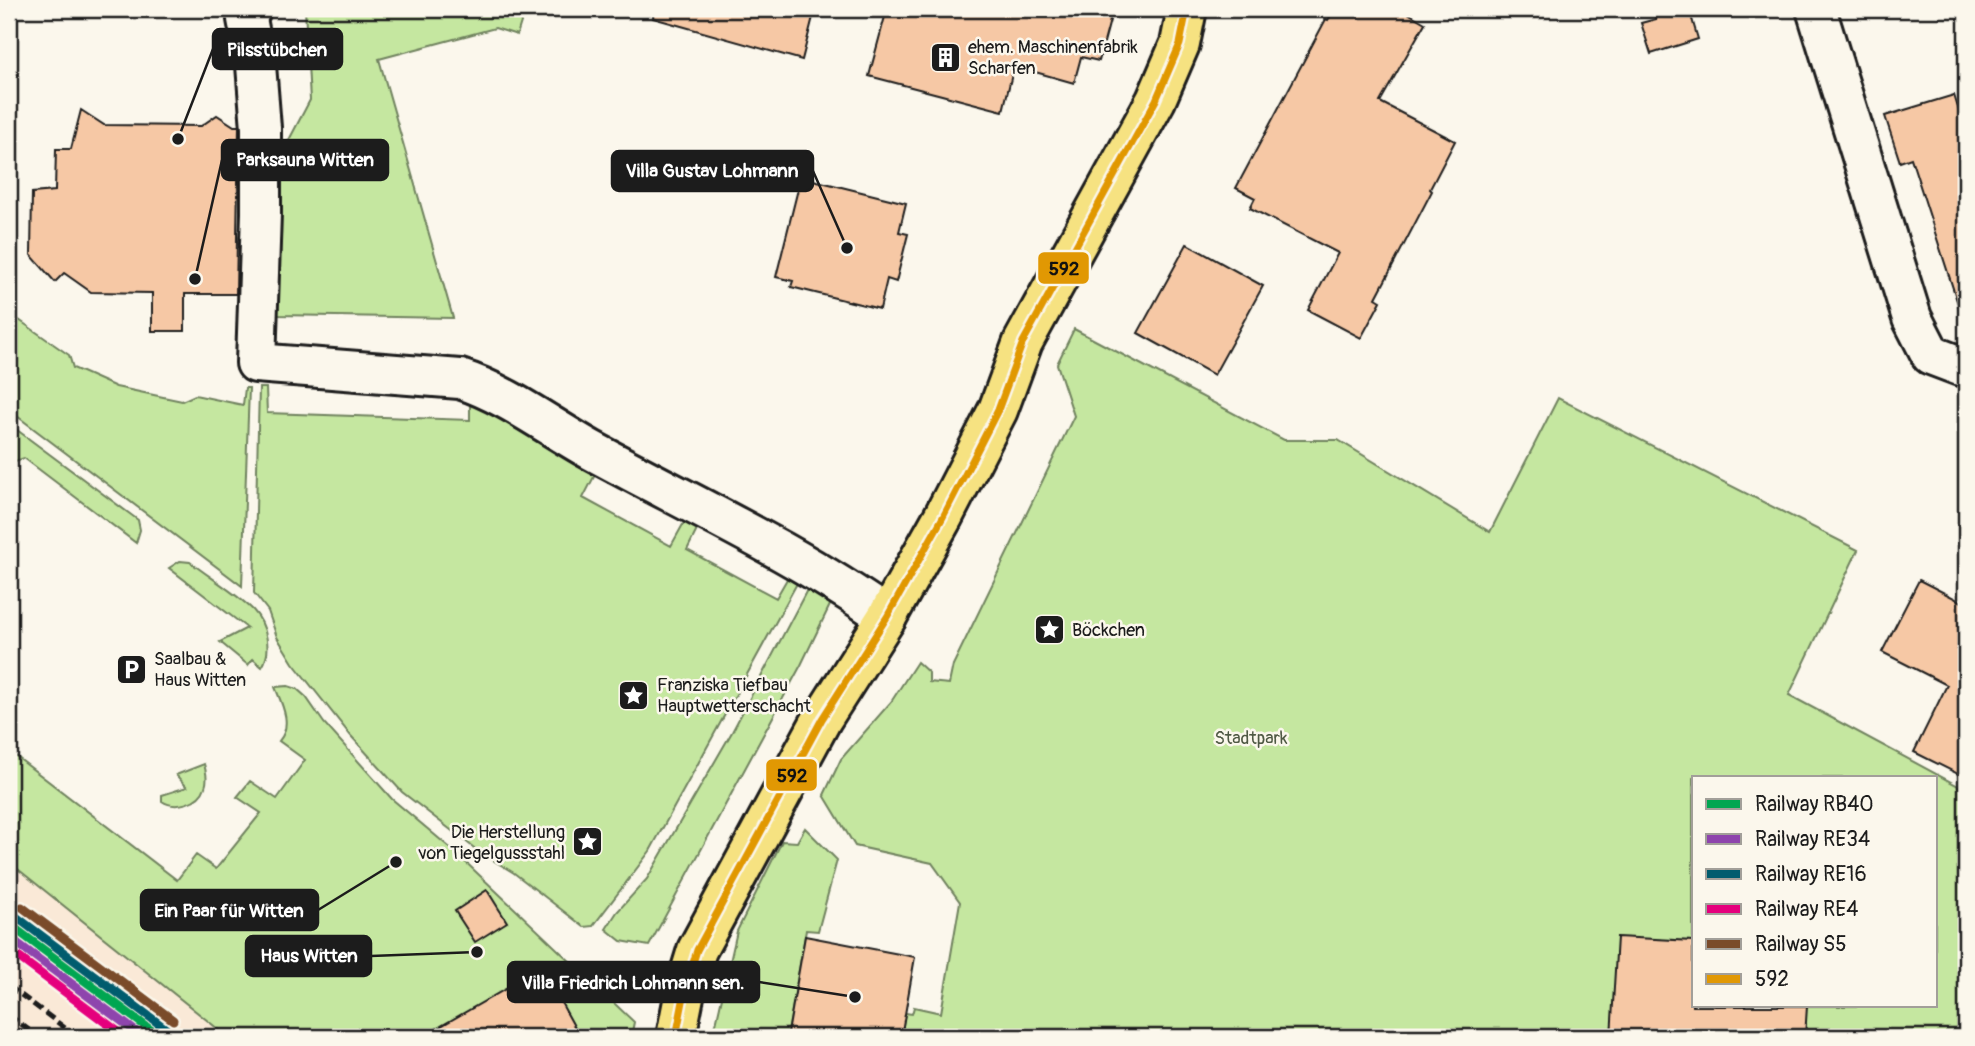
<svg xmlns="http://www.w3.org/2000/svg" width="1975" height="1046" viewBox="0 0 1975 1046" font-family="Pangolin,sans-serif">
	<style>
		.built { fill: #fae9d7 }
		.green { fill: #c5e7a0; stroke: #70825e; stroke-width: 2; fill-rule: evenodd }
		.building { fill: #f6c8a5; stroke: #1c1c1c; stroke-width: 2 }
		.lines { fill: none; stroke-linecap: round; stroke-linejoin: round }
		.minor-casing { stroke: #1c1c1c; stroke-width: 44 }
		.major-casing { stroke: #1c1c1c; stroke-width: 44 }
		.minor { stroke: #fbf7ec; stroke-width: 38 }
		.major { stroke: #f6e281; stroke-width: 38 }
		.rail { stroke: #1c1c1c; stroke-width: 5; stroke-dasharray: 10 5; stroke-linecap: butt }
		.bus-1-casing { stroke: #fbf7ec; stroke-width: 12 }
		.bus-1 { stroke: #e19803; stroke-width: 7 }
		.rail-1-casing { stroke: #fbf7ec; stroke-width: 14 }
		.rail-2-casing { stroke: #fbf7ec; stroke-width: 14 }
		.rail-3-casing { stroke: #fbf7ec; stroke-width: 14 }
		.rail-4-casing { stroke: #fbf7ec; stroke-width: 14 }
		.rail-5-casing { stroke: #fbf7ec; stroke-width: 14 }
		.rail-1 { stroke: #00a651; stroke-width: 9 }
		.rail-2 { stroke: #8e44ad; stroke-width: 9 }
		.rail-3 { stroke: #005c6e; stroke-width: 9 }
		.rail-4 { stroke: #e5007d; stroke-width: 9 }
		.rail-5 { stroke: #7a4b2a; stroke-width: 9 }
		.labels { text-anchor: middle; stroke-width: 5; stroke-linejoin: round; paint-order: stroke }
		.poi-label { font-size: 18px; fill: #1c1c1c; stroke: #fbf7ec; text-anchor: start }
		.park-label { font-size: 18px; fill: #4f5944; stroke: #fbf7ec }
		.leader { fill: none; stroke: #1c1c1c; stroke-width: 2.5 }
		.callout-dot { fill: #1c1c1c; stroke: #fbf7ec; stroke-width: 2.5 }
		.callout { fill: #1c1c1c; stroke: #1c1c1c; stroke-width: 2.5 }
		.callout-label { font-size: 19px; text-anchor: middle; font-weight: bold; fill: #fff }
		.line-badge { stroke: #fbf7ec; stroke-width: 2.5 }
		.pale-badge-label { font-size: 19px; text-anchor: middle; font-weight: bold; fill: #111 }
	</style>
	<rect width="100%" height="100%" fill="#fbf7ec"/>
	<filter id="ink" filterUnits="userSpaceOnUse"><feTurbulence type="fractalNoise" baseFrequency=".0143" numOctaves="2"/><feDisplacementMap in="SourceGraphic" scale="14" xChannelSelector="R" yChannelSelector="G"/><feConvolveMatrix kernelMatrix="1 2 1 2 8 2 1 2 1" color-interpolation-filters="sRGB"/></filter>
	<g filter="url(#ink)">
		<path class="built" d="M 9,862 L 139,967 L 228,1037 L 9,1037 Z"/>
		<path class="green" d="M 305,9 L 525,9 L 517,35 L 495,28 L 379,59 L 453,318 L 277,315 L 279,159 L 310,100 Z
			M 9,313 L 69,355 L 73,368 L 116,387 L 182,401 L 195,395 L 243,405 L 245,388 L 249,388 L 242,586 L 9,410 Z
			M 1074,329 L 1284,440 L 1338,440 L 1490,532 L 1558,398 L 1858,550 L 1789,695 L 1966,790 L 1966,1037 L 901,1037 L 905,1013 L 912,1014 L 914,1007 L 941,1013 L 960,902 L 932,863 L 855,846 L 824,795 L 841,759 L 891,702 L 917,662 L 929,673 L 929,682 L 949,684 L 953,665 L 1074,416 L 1057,364 ZM 1693,778 L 1935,778 L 1935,1006 L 1693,1006 Z
			M 259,388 L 266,388 L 267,413 L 470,420 L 470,396 L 599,467 L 583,498 L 671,546 L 686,519 L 699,526 L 687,550 L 776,598 L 791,572 L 801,576 L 650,851 L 593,926 L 584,927 L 514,873 L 478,851 L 402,792 L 351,736 L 293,663 L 277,637 L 268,611 L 254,593 Z
			M 9,424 L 138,520 L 140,530 L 136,543 L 24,458 L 9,463 Z
			M 180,561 L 190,562 C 208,576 237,594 253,610 C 266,624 273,650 262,667 L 253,659 L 248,665 L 220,642 L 247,628 L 169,568 Z
			M 809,586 L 831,603 L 801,665 L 649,946 L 621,941 L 606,929 L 617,912 L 647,879 L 732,732 Z
			M 288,686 L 297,689 L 306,697 L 324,723 L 392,799 L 455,852 L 634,1022 L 631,1037 L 228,1037 L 9,862 L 9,751 L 177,880 L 196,855 L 216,869 L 261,813 L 237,797 L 250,781 L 277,799 L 305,760 L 279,741 C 293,725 282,704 275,687 Z
			M 204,764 C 206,772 208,779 205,787 C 200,803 175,810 162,801 L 162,795 L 187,787 L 176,775 Z
			M 805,828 L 837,860 L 818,931 L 806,930 L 788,1032 L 816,1037 L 713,1037 L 737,931 L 782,841 L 797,842 Z"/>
		<path class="building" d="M 654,9 L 815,9 L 802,60 L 653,18 Z
			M 887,9 L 1113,9 L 1099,61 L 1081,57 L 1074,83 L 1014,66 L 1003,111 L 869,76 Z
			M 1335,9 L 1401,9 L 1425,23 L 1380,102 L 1455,141 L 1430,189 L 1432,191 L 1376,298 L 1381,301 L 1361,338 L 1308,310 L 1338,253 L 1250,208 L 1255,198 L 1236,188 L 1326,19 L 1328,20 Z
			M 1653,9 L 1689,9 L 1698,39 L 1651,54 L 1641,23 L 1656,19 Z
			M 1954,95 L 1966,133 L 1966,309 L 1960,310 L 1911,158 L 1900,162 L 1885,116 Z
			M 81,110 L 104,125 L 201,126 L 217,115 L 234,126 L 239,126 L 236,294 L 185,294 L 185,331 L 152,331 L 152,293 L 91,292 L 64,273 L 55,282 L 31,255 L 32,193 L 55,191 L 56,149 L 71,149 Z
			M 801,177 L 906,203 L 899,232 L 908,234 L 896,282 L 887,279 L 880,309 L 791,287 L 793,281 L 776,277 Z
			M 1187,244 L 1263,286 L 1214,375 L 1138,333 Z
			M 1919,580 L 1966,604 L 1966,778 L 1914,752 L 1947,685 L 1882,652 Z
			M 487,890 L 507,922 L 475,942 L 455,911 Z
			M 805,936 L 915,957 L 901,1037 L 816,1037 L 788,1033 Z
			M 1617,937 L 1693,941 L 1693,1006 L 1807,1006 L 1805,1037 L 1611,1037 Z
			M 542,968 L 580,1037 L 422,1037 Z"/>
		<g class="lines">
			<defs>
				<path id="minor" d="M 251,9 L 247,19 L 256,65 L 261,128 L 261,213 L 256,363 L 460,379 C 507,394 548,426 591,450 C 690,504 795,552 887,617
					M 1816,9 L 1912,318 L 1931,355 L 1960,366 L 1966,363"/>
				<path id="major" d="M 676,1037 L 686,986 L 697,950 L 822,719 L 887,617 L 943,517 L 998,410 L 1023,342 L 1156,100 L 1180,44 L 1187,9"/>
			</defs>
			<use href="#minor" class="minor-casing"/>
			<use href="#major" class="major-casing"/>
			<use href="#minor" class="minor"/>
			<use href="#major" class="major"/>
			<path class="rail" d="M 9,986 L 77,1037
				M 9,1015 L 38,1037"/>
			<defs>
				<path id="bus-1" d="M 676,1037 L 686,986 L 697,950 L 822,719 L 887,617 L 943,517 L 998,410 L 1023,342 L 1156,100 L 1180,44 L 1187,9"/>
			</defs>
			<use href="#bus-1" class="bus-1-casing"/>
			<use href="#bus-1" class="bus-1"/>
			<defs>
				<path id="rail-1" d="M 9,924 L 160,1037"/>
				<path id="rail-2" d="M 9,937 L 143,1037"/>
				<path id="rail-3" d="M 15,916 L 166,1029"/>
				<path id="rail-4" d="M 9,950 L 125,1037"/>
				<path id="rail-5" d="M 22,907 L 173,1020"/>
			</defs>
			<use href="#rail-1" class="rail-1-casing"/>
			<use href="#rail-2" class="rail-2-casing"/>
			<use href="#rail-3" class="rail-3-casing"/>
			<use href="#rail-4" class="rail-4-casing"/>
			<use href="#rail-5" class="rail-5-casing"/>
			<use href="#rail-1" class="rail-1"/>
			<use href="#rail-2" class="rail-2"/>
			<use href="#rail-3" class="rail-3"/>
			<use href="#rail-4" class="rail-4"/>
			<use href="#rail-5" class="rail-5"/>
		</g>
	</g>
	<defs>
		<symbol id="building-square" viewBox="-11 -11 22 22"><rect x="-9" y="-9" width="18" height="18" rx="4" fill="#1c1c1c" stroke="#fbf7ec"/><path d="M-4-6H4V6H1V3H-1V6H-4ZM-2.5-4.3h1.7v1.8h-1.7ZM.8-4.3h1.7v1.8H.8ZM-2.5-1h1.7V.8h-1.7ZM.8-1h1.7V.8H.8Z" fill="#fff"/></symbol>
		<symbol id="sight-square" viewBox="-11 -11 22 22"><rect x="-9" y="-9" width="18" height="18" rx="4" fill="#1c1c1c" stroke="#fbf7ec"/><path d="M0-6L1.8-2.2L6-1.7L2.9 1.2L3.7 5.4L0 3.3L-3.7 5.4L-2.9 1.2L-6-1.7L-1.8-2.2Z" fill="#fff"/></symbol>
		<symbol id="parking-square" viewBox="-11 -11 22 22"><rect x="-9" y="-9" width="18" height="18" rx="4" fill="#1c1c1c" stroke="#fbf7ec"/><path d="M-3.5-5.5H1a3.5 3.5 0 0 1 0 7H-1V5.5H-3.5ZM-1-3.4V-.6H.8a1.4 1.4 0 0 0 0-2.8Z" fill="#fff"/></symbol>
	</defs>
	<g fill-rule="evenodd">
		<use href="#building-square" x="928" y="40" width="35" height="35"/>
		<use href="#sight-square" x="1032" y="612" width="35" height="35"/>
		<use href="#parking-square" x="114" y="652" width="35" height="35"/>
		<use href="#sight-square" x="616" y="678" width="35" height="35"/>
		<use href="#sight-square" x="570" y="824" width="35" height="35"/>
	</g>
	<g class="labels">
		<g class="poi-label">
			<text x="968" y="53">ehem. Maschinenfabrik<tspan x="968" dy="21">Scharfen</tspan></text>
			<text x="1072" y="636">Böckchen</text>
			<text x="154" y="665">Saalbau &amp;<tspan x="154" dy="21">Haus Witten</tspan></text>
			<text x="657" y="691">Franziska Tiefbau<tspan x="657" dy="21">Hauptwetterschacht</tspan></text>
			<text x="565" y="838" text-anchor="end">Die Herstellung<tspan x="565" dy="21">von Tiegelgussstahl</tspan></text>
		</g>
		<g class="park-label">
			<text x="1251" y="744">Stadtpark</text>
		</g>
	</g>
	<path class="leader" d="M178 139L213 49M195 279L222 160M847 248L813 171M396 862L318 910M477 952L371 956M855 997L759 982"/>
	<g class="callout-dot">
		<circle cx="178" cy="139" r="7"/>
		<circle cx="195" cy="279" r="7"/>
		<circle cx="847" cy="248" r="7"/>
		<circle cx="396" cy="862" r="7"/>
		<circle cx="477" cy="952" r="7"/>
		<circle cx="855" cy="997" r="7"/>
	</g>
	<g class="callout">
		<rect x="213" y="29" width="129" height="40" rx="7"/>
		<rect x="222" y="140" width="166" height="40" rx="7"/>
		<rect x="612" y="151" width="201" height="40" rx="7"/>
		<rect x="141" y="890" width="177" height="40" rx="7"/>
		<rect x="246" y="936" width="125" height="40" rx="7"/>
		<rect x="508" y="962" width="251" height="40" rx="7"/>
	</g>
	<g class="callout-label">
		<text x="277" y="56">Pilsstübchen</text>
		<text x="305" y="166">Parksauna Witten</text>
		<text x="712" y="177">Villa Gustav Lohmann</text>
		<text x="229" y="917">Ein Paar für Witten</text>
		<text x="309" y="962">Haus Witten</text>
		<text x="633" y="989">Villa Friedrich Lohmann sen.</text>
	</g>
	<g class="line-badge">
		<rect x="1037" y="251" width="53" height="34" rx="7" fill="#e19803"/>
		<rect x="765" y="758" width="53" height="34" rx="7" fill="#e19803"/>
	</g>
	<g class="pale-badge-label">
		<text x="1064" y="275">592</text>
		<text x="792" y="782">592</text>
	</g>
	<rect width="1975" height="1046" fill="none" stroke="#fbf7ec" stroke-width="35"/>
	<rect x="18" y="18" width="1940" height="1011" fill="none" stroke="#1c1c1c" stroke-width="2.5" filter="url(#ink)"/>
	<rect x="1692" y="776" width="245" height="231" fill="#fbf7ec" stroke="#a29f99" stroke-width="2"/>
	<rect x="1706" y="799" width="35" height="10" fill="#00a651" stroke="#a29f99" stroke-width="2"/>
	<text x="1755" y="811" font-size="21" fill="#1c1c1c">Railway RB40</text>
	<rect x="1706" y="834" width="35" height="10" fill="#8e44ad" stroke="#a29f99" stroke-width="2"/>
	<text x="1755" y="846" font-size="21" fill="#1c1c1c">Railway RE34</text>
	<rect x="1706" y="869" width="35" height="10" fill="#005c6e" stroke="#a29f99" stroke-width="2"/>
	<text x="1755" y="881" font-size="21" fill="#1c1c1c">Railway RE16</text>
	<rect x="1706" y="904" width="35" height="10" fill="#e5007d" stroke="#a29f99" stroke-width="2"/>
	<text x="1755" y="916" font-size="21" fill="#1c1c1c">Railway RE4</text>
	<rect x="1706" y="939" width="35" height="10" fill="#7a4b2a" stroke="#a29f99" stroke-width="2"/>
	<text x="1755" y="951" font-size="21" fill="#1c1c1c">Railway S5</text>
	<rect x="1706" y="974" width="35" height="10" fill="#e19803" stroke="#a29f99" stroke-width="2"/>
	<text x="1755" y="986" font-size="21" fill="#1c1c1c">592</text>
</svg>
